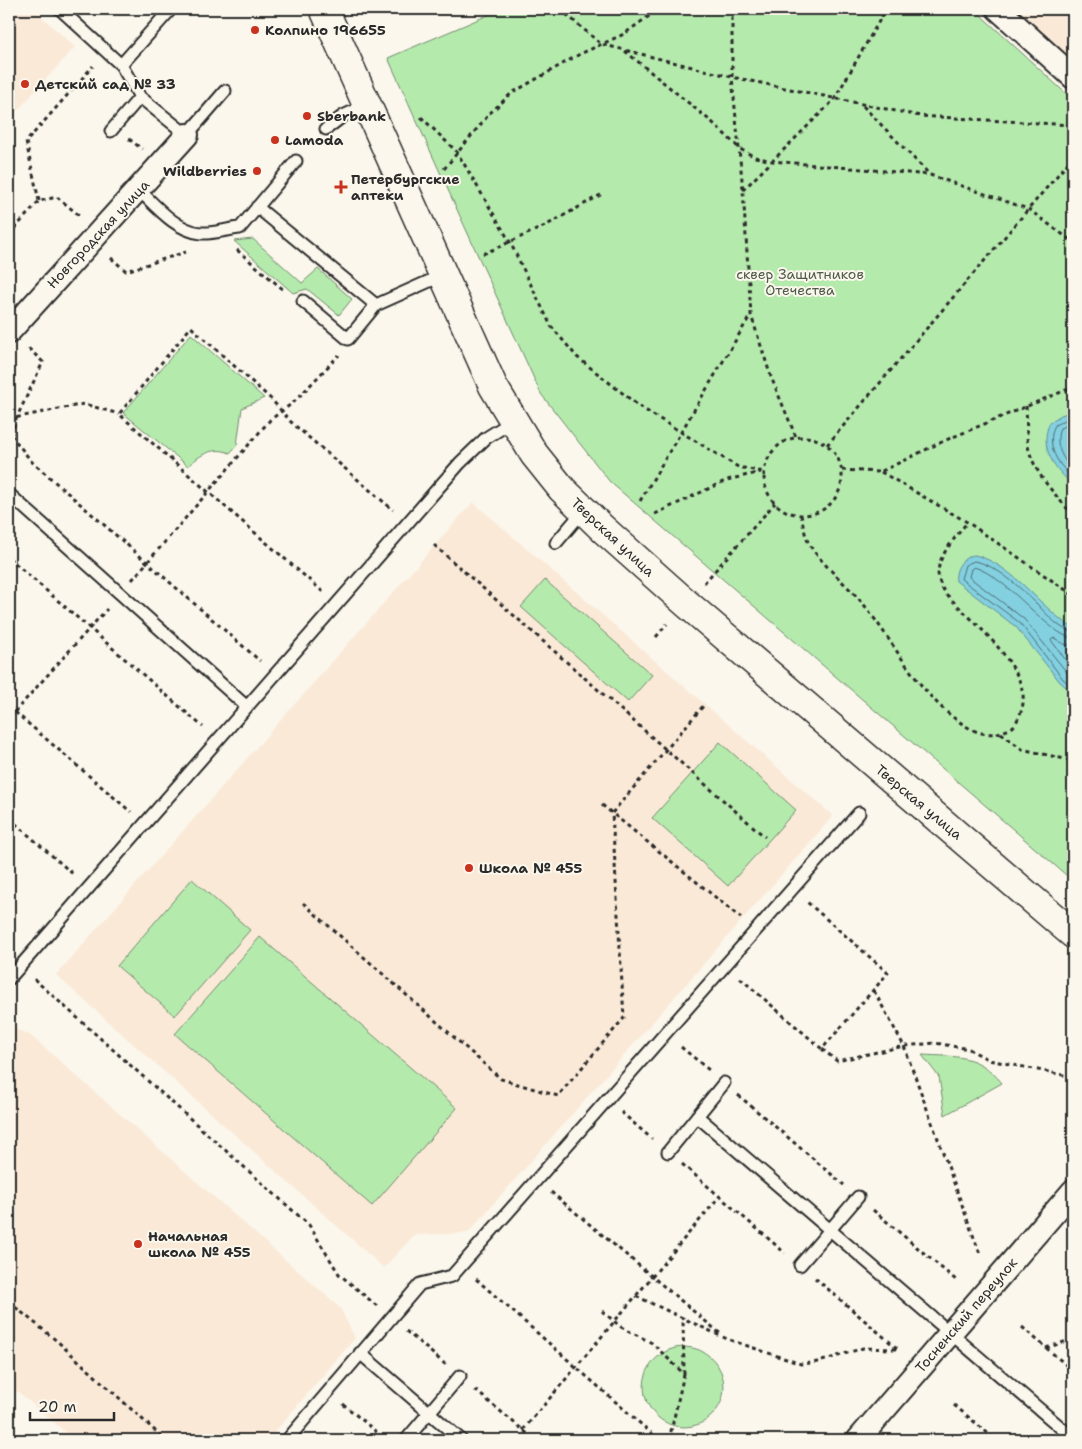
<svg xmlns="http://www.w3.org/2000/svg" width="1082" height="1449" viewBox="0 0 1082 1449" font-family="'Shantell Sans',sans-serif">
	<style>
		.built { fill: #fae9d7 }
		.green { fill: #b5eaad; stroke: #708a6c }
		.water { fill: #83d0e1; stroke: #608e98 }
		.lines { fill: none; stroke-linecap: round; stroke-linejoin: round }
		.shore { stroke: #4e6d74; stroke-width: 1 }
		.lane-casing { stroke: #2b2b2b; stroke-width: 15 }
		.street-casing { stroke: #2b2b2b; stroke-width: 26 }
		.secondary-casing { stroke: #2b2b2b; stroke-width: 31 }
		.path { stroke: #2b2b2b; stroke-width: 3; stroke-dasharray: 4 4; stroke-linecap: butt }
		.lane { stroke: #fbf7ec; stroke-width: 11 }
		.street { stroke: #fbf7ec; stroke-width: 22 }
		.secondary { stroke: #fbf7ec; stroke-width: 28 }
		.poi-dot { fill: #c8321e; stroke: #fbf7ec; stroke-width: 2 }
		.labels { text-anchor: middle; stroke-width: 4; stroke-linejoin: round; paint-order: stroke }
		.poi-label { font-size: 14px; font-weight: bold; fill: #2b2b2b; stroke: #fbf7ec; text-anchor: start }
		.street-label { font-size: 14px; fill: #2b2b2b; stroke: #fbf7ec }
		.park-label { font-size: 14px; fill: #4e5b4c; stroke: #fbf7ec }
	</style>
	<rect width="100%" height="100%" fill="#fbf7ec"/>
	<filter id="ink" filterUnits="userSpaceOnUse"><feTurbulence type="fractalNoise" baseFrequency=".02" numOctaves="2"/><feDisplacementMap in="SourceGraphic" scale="10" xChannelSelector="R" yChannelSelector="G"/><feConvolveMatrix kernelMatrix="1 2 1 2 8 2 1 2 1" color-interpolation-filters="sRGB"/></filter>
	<g filter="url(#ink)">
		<path class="built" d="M 9,9 L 33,9 L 75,47 L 9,120 Z
			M 1015,9 L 1073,9 L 1073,61 Z
			M 473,502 L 833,816 L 468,1233 L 414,1235 L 384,1268 L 56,975 Z
			M 9,1027 L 30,1035 L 340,1308 L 355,1338 L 268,1440 L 75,1440 L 17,1391 L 9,1400 Z"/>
		<path class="green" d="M 502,9 C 522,9 542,15 561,9 L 974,9 L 1073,100 L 1073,881 L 610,482 L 541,394 L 388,58 Z
			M 253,239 L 302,283 L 318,269 L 352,299 L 339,315 L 307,289 L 293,293 L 234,241 Z
			M 191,334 L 264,398 L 242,408 L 237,445 L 230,453 C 213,446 200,455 188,466 L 123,413 Z
			M 545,580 L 652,675 L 628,702 L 521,607 Z
			M 720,742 L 796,810 L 728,886 L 652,818 Z
			M 192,879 L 250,930 L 175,1016 L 117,966 Z
			M 260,937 L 457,1108 L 372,1206 L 175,1034 Z
			M 922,1055 C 957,1057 977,1053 1002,1083 L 945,1115 L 939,1077 Z
			M644 1387a40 40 0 1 1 80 0a40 40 0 1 1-80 0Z"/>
		<path class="water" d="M 1073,411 L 1073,485 C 1055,469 1038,448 1050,422 L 1061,415 Z
			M 975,555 C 1014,565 1040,608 1073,628 L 1073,693 L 1060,682 L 1016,627 L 956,581 C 954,569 963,556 975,555 Z"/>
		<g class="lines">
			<path class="shore" d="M 1073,416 L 1055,425 C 1045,446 1058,465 1073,478
				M 1073,423 L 1060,428 C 1054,444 1062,459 1073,470
				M 1073,632 C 1059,630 1046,613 1036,603 C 1020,588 997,565 974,561 L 965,565 L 961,579 L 1020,623 L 1063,679 L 1073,687
				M 1073,638 C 1050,637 1007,576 974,567 L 971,569 L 969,577 L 1024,619 L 1073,680
				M 1073,646 L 1064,644 L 1054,638 L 1051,640 L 1073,670"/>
			<defs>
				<path id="lane" d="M 60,9 L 121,65 L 140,97 L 187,135 L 225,91
					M 121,65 L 171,9
					M 326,129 L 343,116 L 367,105
					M 111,131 L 140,97
					M 138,189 C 155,205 176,231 201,233 C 213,234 228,229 240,228 L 296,161
					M 257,207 L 376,305 L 443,275
					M 303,301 L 348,339 L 376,305
					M 9,494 L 247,707
					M 556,543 L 583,511
					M 9,979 L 460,463 L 486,438 L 513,421
					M 697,1116 L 1073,1438
					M 668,1152 L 724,1083
					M 800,1265 L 858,1197
					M 360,1353 L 461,1440
					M 287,1440 L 420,1284 L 452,1276 L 859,813
					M 406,1440 L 460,1376"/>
				<path id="street" d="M 998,9 L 1073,77
					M 9,332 L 187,135
					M 858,1440 L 1073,1191"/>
				<path id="secondary" d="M 324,9 L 493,386 L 534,454 L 562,489 L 603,529 L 686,603 L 1073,934"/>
			</defs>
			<use href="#lane" class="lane-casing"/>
			<use href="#street" class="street-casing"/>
			<use href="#secondary" class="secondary-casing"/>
			<path class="path" d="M 560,9 L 601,44 L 732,77 L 920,116 L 1073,125
				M 732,9 L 732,77 L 743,190 L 751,315 L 771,377 L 796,437
				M 625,51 L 713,123 L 740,149 L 755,157 L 772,161 L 930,175 L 1028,209 L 1073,242
				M 863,106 L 930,175
				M 421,117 L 457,152 L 510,242 L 551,326 L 577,357 L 640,407 L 738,467 L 764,472
				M 129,139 L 142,149
				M 444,169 L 490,113 L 512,93 L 580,54 L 624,34 L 659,9
				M 743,190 L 834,100 L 886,9
				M 39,201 L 26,142 L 93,66
				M 9,235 L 39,201 L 57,197 L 80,216
				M 237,250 L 285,291
				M 483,254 L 545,226 L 604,193
				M 111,258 L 126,271 L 186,252
				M 1026,406 C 1027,419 1026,433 1028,446 C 1034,474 1055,494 1073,515
				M 9,419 L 84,404 L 119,414
				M 11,435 L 31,461 L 260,661
				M764 476a39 39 0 1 1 78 0a39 39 0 1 1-78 0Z
				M 9,443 L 16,419 L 43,362 L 27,347
				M 827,445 L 1073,157
				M 842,470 L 880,472 L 946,440 L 1073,387
				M 881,472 L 967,522 L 1073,595
				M 640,501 L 750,316
				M 655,514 L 727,480 L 761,472
				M 801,515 C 803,524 805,536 809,544 C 824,567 848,585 865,606 C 898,648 923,703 971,729 C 984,736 998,735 1011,728 C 1015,726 1017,721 1019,716 C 1041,675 971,621 946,594 C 925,566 951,545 967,522
				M 434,545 L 765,837
				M 9,558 L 203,727
				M 132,580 L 270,420 L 294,402 L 339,355
				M 704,583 L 775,503
				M 323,592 L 119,414 L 191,327 L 271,399 L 291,422 L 393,510
				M 656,637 L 667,624
				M 9,707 L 131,812
				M 9,718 L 107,609
				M 1001,733 L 1022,749 L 1073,761
				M 602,805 L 741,918
				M 9,818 L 74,875
				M 303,903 L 501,1079 L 558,1096 L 624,1018 L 612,813 L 704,705
				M 740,978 L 822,1049 L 888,973 L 807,902
				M 34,979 L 309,1225 L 339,1274 L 377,1306
				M 874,991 L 904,1046 L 935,1043 L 969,1049 L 989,1060 L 1073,1077
				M 681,1047 L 709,1070
				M 822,1049 L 837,1061 L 904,1046 L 980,1254
				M 738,1095 L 844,1185
				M 621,1112 L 652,1139
				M 682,1164 L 785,1253
				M 551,1192 L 722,1335
				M 873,1210 L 957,1281
				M 815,1278 L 898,1349
				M 476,1279 L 659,1440
				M 636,1296 L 727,1339 L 801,1364 L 819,1362 L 863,1348 L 896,1349
				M 9,1302 L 57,1341 L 165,1440
				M 602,1311 L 621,1327 L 652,1343 L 684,1374 L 683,1317
				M 1022,1327 L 1073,1371
				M 406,1331 L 446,1365
				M 1046,1348 L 1073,1339
				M 475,1390 L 535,1440
				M 343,1404 L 386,1440
				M 954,1405 L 996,1440
				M 523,1430 L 720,1196
				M 669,1440 L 684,1374"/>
			<use href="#lane" class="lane"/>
			<use href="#street" class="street"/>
			<use href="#secondary" class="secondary"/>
		</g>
	</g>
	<g class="poi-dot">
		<circle cx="255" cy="30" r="5"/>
		<circle cx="25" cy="84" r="5"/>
		<circle cx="307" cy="116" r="5"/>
		<circle cx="275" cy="140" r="5"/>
		<circle cx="257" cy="171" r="5"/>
		<path d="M338.5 179.5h5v5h5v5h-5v5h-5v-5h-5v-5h5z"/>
		<circle cx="469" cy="868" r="5"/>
		<circle cx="138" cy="1244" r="5"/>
	</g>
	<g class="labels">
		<g class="poi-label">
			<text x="265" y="35">Колпино 196655</text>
			<text x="35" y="89">Детский сад № 33</text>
			<text x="317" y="121">Sberbank</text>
			<text x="285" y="145">Lamoda</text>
			<text x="247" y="176" text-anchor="end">Wildberries</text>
			<text x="351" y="184">Петербургские<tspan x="351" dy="16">аптеки</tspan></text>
			<text x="479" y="873">Школа № 455</text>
			<text x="148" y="1241">Начальная<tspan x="148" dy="16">школа № 455</tspan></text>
		</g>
		<g class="street-label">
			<text transform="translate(98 234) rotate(-47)" y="5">Новгородская улица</text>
			<text transform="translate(613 537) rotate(43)" y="5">Тверская улица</text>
			<text transform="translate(919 802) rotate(40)" y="5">Тверская улица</text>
			<text transform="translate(966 1315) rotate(-49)" y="5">Тосненский переулок</text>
		</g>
		<g class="park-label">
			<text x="800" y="279">сквер Защитников<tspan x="800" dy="16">Отечества</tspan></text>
		</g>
	</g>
	<rect width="1082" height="1449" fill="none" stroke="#fbf7ec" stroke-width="30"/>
	<rect x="15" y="15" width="1052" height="1419" fill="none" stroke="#2b2b2b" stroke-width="2" filter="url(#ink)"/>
	<path d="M30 1412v8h84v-8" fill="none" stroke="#2b2b2b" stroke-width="2.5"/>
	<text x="38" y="1412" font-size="15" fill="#2b2b2b" stroke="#fbf7ec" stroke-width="4" paint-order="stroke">20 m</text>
</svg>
